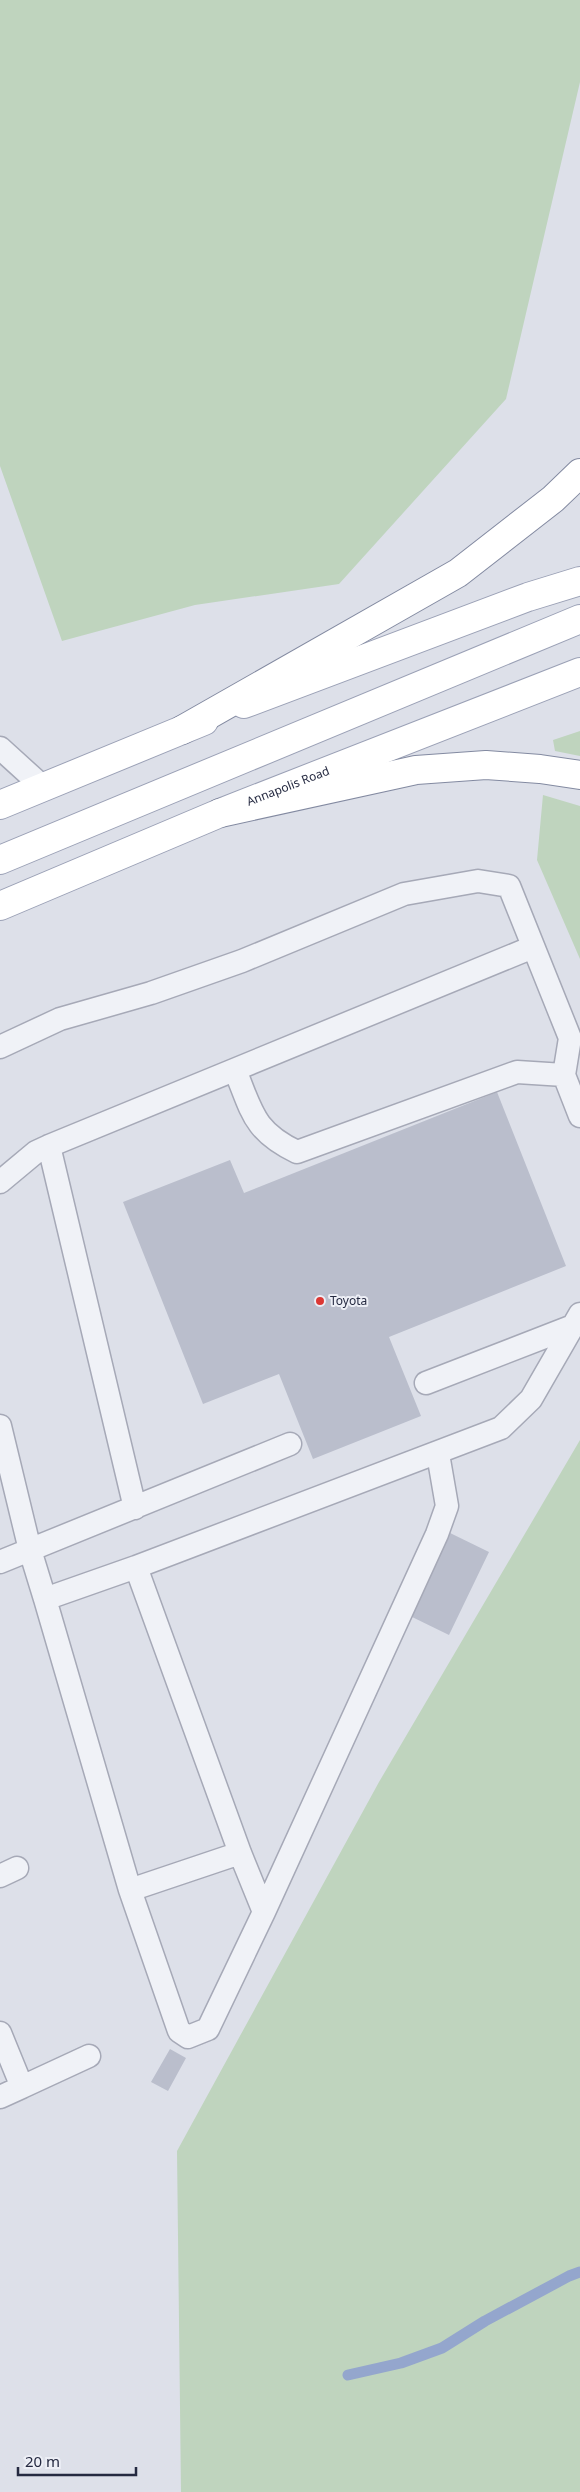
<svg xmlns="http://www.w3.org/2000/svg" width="580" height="2492" viewBox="0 0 580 2492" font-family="'Noto Sans',sans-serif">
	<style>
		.green { fill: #bfd4be }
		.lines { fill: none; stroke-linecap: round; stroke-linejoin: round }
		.stream { stroke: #94a6cd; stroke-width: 11 }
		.building { fill: #babecc }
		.lane-casing { stroke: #a6a9b7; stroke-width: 25 }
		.primary-casing { stroke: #9ba1b6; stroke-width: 30 }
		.highway-casing { stroke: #838aa1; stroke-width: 30 }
		.lane { stroke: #f0f2f7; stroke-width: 22 }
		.primary { stroke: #fff; stroke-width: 28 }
		.highway { stroke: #fff; stroke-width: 28 }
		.poi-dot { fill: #dc3834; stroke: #edeff6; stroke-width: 2 }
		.labels { text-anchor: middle; stroke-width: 4; stroke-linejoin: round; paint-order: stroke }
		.street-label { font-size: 12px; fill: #252a41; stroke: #edeff6 }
		.poi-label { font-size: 12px; fill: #252a41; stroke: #edeff6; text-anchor: start }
	</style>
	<rect width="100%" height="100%" fill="#dde0e9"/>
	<path class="green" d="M 0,0 L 580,0 L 580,82 L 506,399 L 339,584 L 195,605 L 62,641 L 0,466 Z
		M 580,731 L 580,756 L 555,751 L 553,740 Z
		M 543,795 L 580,806 L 580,959 L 537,860 Z
		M 580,1440 L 580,2492 L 181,2492 L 177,2151 L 379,1782 Z"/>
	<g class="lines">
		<path class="stream" d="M 348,2375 L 401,2363 L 442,2348 L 485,2321 L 569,2276 L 580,2272"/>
	</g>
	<path class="building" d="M 497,1092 L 566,1266 L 389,1337 L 421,1416 L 313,1459 L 279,1374 L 203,1404 L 123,1202 L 230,1160 L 244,1193 Z
		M 448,1532 L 489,1552 L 449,1635 L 408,1615 Z
		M 170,2049 L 186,2058 L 168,2091 L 151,2082 Z"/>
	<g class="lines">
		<defs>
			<path id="lane" d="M 0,748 L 43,787
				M 0,1047 L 60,1019 L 151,993 L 242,961 L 404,894 L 478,881 L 509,886 L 570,1038 L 564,1075 L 580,1116
				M 235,1070 C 252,1111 253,1131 297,1152 L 517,1072 L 564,1075
				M 49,1146 L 135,1508
				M 0,1182 L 36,1152 L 49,1146 L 533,947
				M 426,1383 L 573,1326
				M 0,1426 L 30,1550 L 45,1599 L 136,1567 L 501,1428 L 531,1399 L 580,1314
				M 0,1562 L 290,1444
				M 136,1567 L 240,1853 L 264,1912
				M 45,1599 L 130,1890 L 179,2031 L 188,2037 L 208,2029 L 264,1912 L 437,1534 L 447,1506 L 438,1454
				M 0,1876 L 17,1868
				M 130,1890 L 240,1853
				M 0,2033 L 22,2087 L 0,2097
				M 22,2087 L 89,2056"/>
			<g id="primary">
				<path d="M 244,704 L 528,597 L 580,581"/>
				<path d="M 0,805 L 204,721"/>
				<path d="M 0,860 L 580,619"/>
				<path id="s1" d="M 0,906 L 220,813 L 580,672"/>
			</g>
			<path id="highway" d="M 182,730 L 458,573 L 553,499 L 580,473
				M 220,813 L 416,770 L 486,765 L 540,769 L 580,775"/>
		</defs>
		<use href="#lane" class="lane-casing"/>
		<use href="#primary" class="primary-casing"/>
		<use href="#highway" class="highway-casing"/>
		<use href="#lane" class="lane"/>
		<use href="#primary" class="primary"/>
		<use href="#highway" class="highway"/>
	</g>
	<circle class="poi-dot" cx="320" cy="1301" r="5"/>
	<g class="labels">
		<g class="street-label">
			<text dy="4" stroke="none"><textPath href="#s1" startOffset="312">Annapolis Road</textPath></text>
		</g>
		<g class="poi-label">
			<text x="330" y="1305">Toyota</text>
		</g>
	</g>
	<path d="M18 2467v8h118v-8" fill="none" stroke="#252a41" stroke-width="2.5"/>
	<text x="25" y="2467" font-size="15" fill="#252a41" stroke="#edeff6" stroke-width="4" paint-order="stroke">20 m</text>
</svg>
